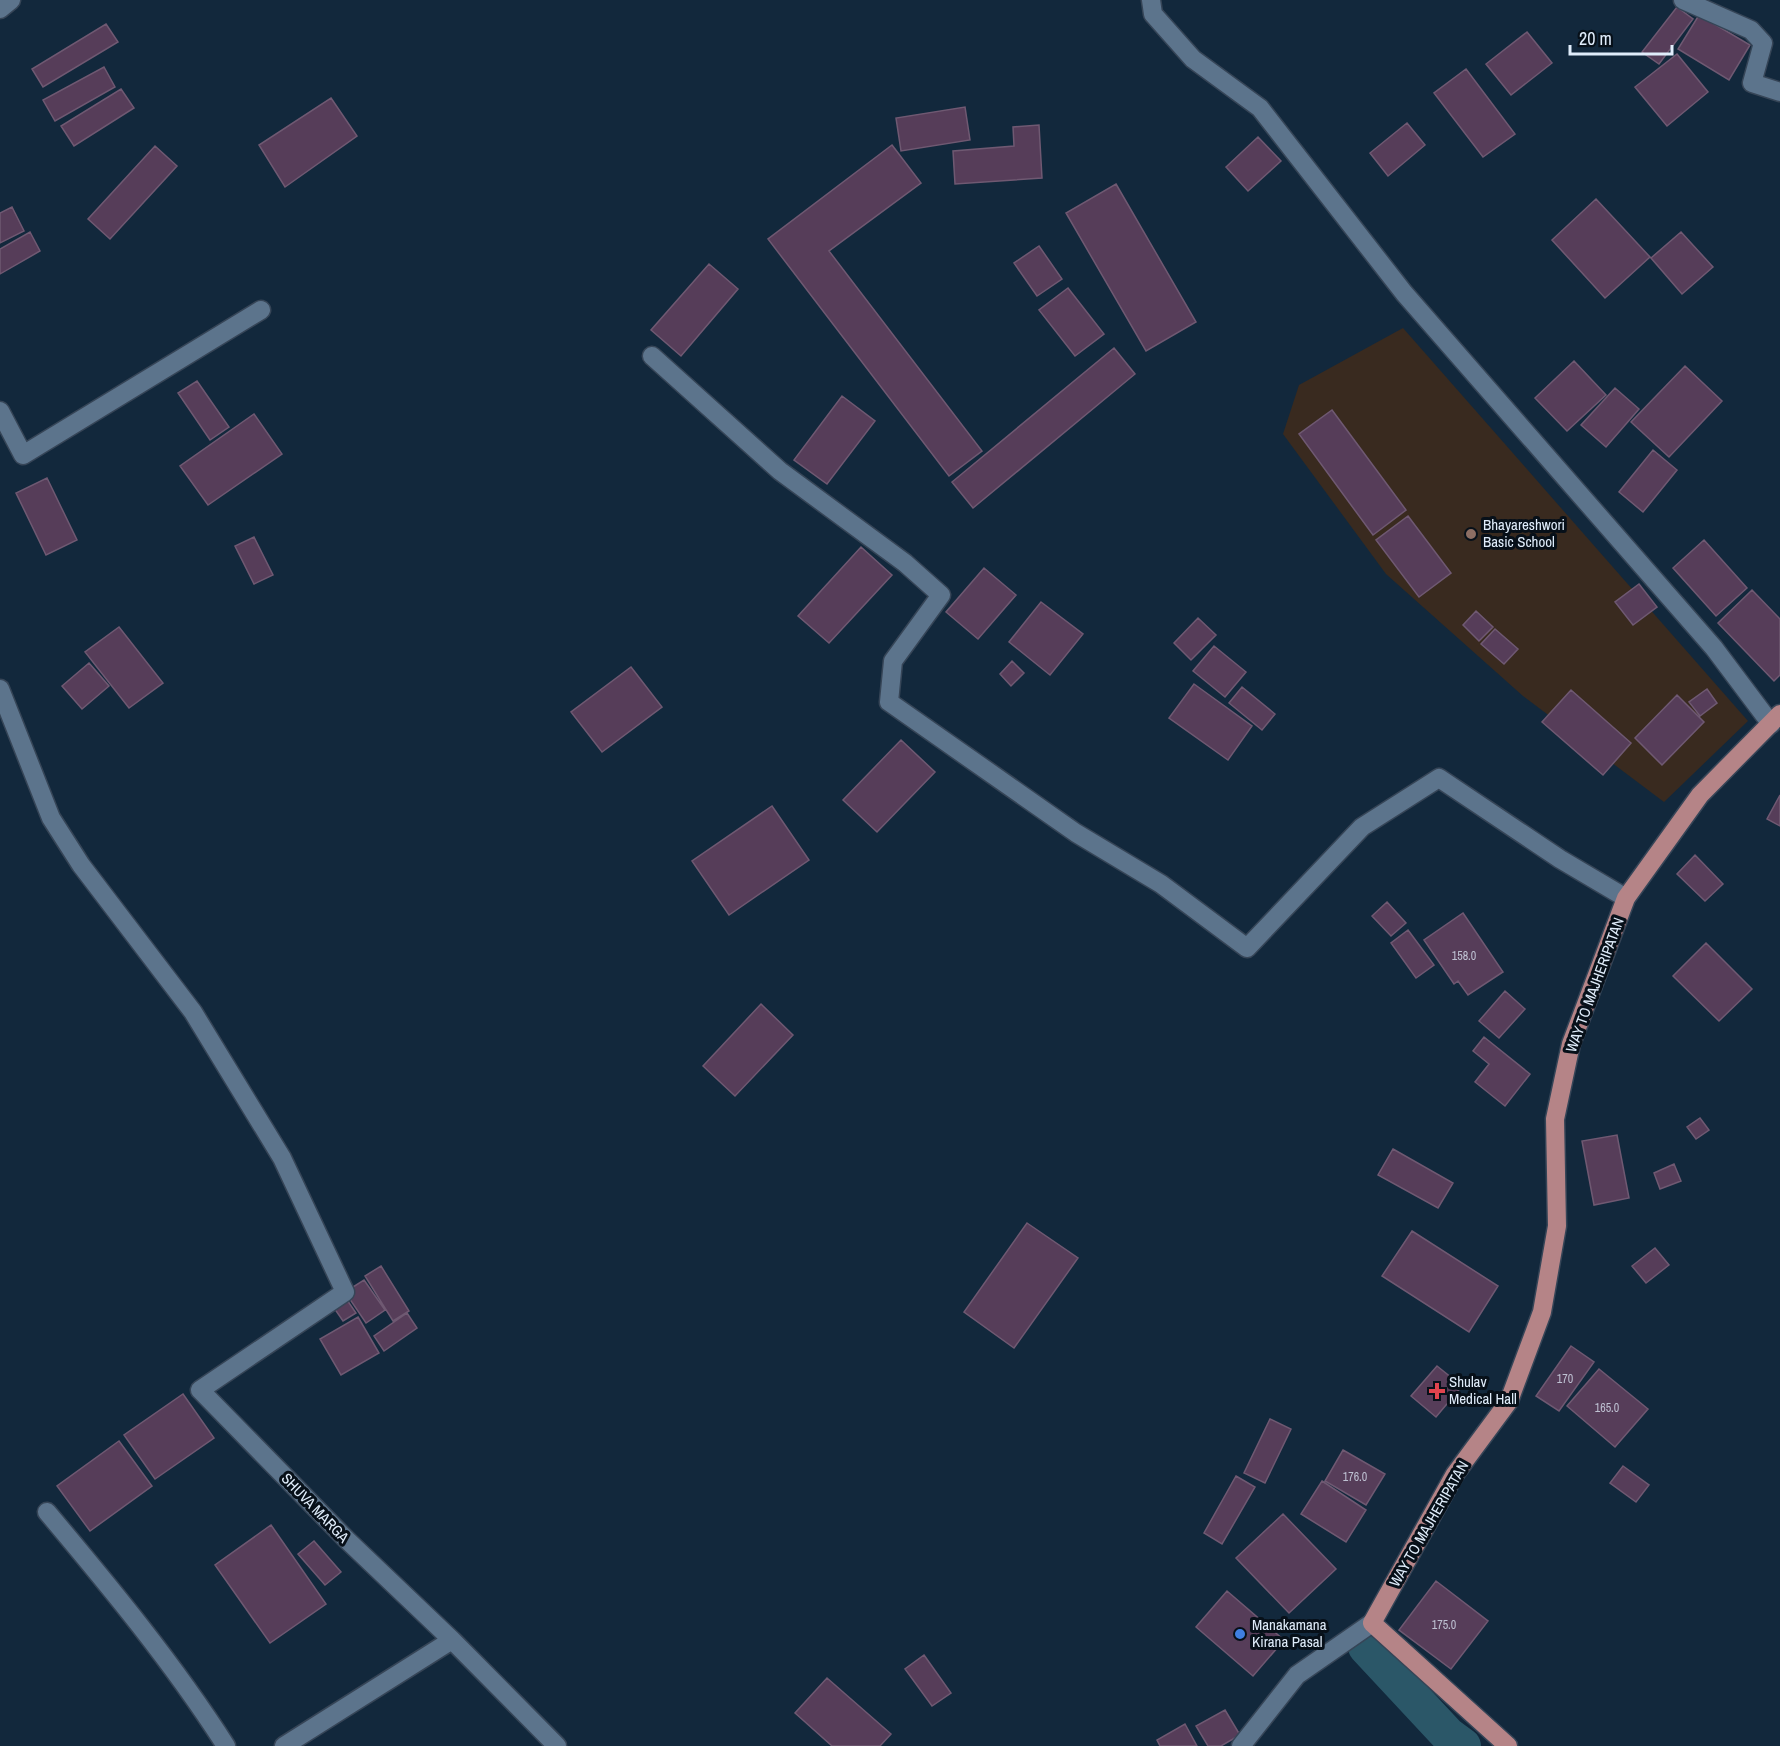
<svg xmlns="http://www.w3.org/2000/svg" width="1780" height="1746" viewBox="0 0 1780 1746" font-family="'Archivo Narrow',sans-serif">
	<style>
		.education { fill: #392a1f }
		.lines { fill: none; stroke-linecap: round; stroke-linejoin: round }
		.canal { stroke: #2b5768; stroke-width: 36 }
		.building { fill: #563d59; stroke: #6f5972; stroke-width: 1.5 }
		.street-casing { stroke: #364557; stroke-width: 21 }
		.primary-casing { stroke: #364557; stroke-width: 21 }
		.street { stroke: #5c748c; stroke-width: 18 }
		.primary { stroke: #b58487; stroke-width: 18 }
		.education-dot { fill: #8d6e63; stroke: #071019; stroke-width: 2 }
		.health-dot { fill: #e0444e; stroke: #071019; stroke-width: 2 }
		.shop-dot { fill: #3f7fe0; stroke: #071019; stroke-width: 2 }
		.labels { text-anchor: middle; stroke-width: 6; stroke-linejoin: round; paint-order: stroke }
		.number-label { font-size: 12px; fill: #bec1d2 }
		.poi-label { font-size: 15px; fill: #e0edfb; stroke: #071019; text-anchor: start }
		.street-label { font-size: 15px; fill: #e0edfb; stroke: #071019 }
	</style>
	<rect width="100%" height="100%" fill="#12283c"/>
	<path class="education" d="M 1403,328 L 1748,721 L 1664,802 L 1523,696 L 1386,574 L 1283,434 L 1299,385 Z"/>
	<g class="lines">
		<path class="canal" d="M 1366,1647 L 1448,1735 L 1463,1746"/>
	</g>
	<path class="building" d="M 1677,7 L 1693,19 L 1659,64 L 1642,52 Z
		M 1699,15 L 1750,45 L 1729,80 L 1678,49 Z
		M 106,24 L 118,42 L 43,87 L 32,69 Z
		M 1527,32 L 1552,63 L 1511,95 L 1486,64 Z
		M 1677,54 L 1708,92 L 1667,126 L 1635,87 Z
		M 104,67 L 115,87 L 55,121 L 43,100 Z
		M 1466,69 L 1515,134 L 1483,157 L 1434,93 Z
		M 121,89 L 134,108 L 74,146 L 61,126 Z
		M 331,98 L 357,136 L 285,187 L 259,145 Z
		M 965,107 L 970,140 L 901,151 L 896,118 Z
		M 1407,123 L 1425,145 L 1388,176 L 1370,153 Z
		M 1039,125 L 1042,178 L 955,184 L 953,151 L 1014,146 L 1013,127 Z
		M 1258,137 L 1281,161 L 1248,191 L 1226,167 Z
		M 892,145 L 921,183 L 829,251 L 982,451 L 949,476 L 768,239 Z
		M 155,146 L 177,166 L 110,239 L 88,219 Z
		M 1116,184 L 1196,322 L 1146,351 L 1066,213 Z
		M 1596,199 L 1650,257 L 1605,298 L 1552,240 Z
		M 12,207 L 24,231 L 0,243 L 0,213 Z
		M 30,232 L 40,251 L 0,274 L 0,249 Z
		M 1681,232 L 1713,267 L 1682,294 L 1651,258 Z
		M 1039,246 L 1062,279 L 1037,296 L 1014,263 Z
		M 709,264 L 738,289 L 681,356 L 651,330 Z
		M 1068,288 L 1104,334 L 1075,356 L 1039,310 Z
		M 1114,348 L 1135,374 L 973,508 L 952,482 Z
		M 1574,361 L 1606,395 L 1567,431 L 1535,398 Z
		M 1685,366 L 1722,401 L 1669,457 L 1631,422 Z
		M 197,381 L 229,427 L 210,440 L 178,393 Z
		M 1615,388 L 1639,409 L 1606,447 L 1581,425 Z
		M 842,396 L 875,421 L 827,484 L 794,460 Z
		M 1332,410 L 1406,510 L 1373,535 L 1299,434 Z
		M 254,414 L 282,454 L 208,505 L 180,466 Z
		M 1653,450 L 1677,470 L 1643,512 L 1619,492 Z
		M 47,478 L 77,540 L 46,555 L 16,493 Z
		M 1408,516 L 1451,573 L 1419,597 L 1376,540 Z
		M 254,537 L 273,575 L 254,584 L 235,546 Z
		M 1704,540 L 1747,588 L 1716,616 L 1673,568 Z
		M 861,547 L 892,575 L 829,643 L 798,616 Z
		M 984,568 L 1016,595 L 978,639 L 946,612 Z
		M 1639,584 L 1657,607 L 1633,625 L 1615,602 Z
		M 1752,590 L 1780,619 L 1780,675 L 1774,681 L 1718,623 Z
		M 1041,602 L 1083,634 L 1050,675 L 1009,642 Z
		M 1476,611 L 1493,627 L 1479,641 L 1463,625 Z
		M 1198,618 L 1216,635 L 1191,660 L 1174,643 Z
		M 119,627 L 163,683 L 129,708 L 85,652 Z
		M 1495,629 L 1518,649 L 1504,664 L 1481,644 Z
		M 1214,646 L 1246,672 L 1225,697 L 1193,671 Z
		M 1012,661 L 1024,673 L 1011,686 L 1000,674 Z
		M 89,663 L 109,686 L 82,709 L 62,686 Z
		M 631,667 L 662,707 L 602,752 L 571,712 Z
		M 1194,684 L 1252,726 L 1228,760 L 1169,718 Z
		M 1242,687 L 1275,714 L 1262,730 L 1229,703 Z
		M 1707,689 L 1717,703 L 1700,716 L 1689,702 Z
		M 1571,690 L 1631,743 L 1603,775 L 1542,722 Z
		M 1677,695 L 1704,722 L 1662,765 L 1635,738 Z
		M 901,740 L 935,772 L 877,832 L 843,800 Z
		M 1780,795 L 1780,826 L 1767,819 Z
		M 772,806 L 809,860 L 729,915 L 692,861 Z
		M 1695,855 L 1723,884 L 1705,901 L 1677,874 Z
		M 1387,902 L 1406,923 L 1391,936 L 1372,916 Z
		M 1463,913 L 1503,972 L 1468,995 L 1458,981 L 1454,984 L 1424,940 Z
		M 1408,930 L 1434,965 L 1416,978 L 1391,943 Z
		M 1706,943 L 1752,989 L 1719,1021 L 1673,976 Z
		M 1505,991 L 1525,1009 L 1499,1038 L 1479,1021 Z
		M 761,1004 L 793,1035 L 735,1096 L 703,1066 Z
		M 1484,1037 L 1530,1074 L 1505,1106 L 1475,1082 L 1489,1064 L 1473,1051 Z
		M 1700,1118 L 1709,1130 L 1696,1139 L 1687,1127 Z
		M 1617,1135 L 1629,1198 L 1594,1205 L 1582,1141 Z
		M 1393,1149 L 1453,1183 L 1438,1208 L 1378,1175 Z
		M 1674,1164 L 1681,1181 L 1660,1189 L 1654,1173 Z
		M 1027,1223 L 1078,1258 L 1014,1348 L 964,1312 Z
		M 1412,1231 L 1498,1286 L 1469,1332 L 1382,1276 Z
		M 1655,1248 L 1669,1265 L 1646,1283 L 1632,1266 Z
		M 381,1266 L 409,1311 L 393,1321 L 365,1276 Z
		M 364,1280 L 385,1310 L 366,1323 L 345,1292 Z
		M 345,1297 L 356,1313 L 343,1321 L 332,1305 Z
		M 407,1313 L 417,1328 L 384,1351 L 374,1336 Z
		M 358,1317 L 379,1353 L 341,1375 L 320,1339 Z
		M 1571,1346 L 1594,1362 L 1559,1411 L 1536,1396 Z
		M 1437,1366 L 1462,1386 L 1436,1417 L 1411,1396 Z
		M 1599,1369 L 1648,1409 L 1615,1447 L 1567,1406 Z
		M 183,1394 L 214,1438 L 155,1479 L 124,1435 Z
		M 1270,1419 L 1291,1429 L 1265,1483 L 1244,1473 Z
		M 119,1441 L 152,1486 L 90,1531 L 57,1486 Z
		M 1343,1450 L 1385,1474 L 1366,1505 L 1325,1481 Z
		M 1623,1466 L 1649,1485 L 1636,1502 L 1610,1483 Z
		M 1236,1476 L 1255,1487 L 1222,1544 L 1204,1533 Z
		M 1322,1481 L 1366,1510 L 1346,1542 L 1301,1514 Z
		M 1283,1514 L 1336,1569 L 1289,1613 L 1236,1558 Z
		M 271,1525 L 326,1604 L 270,1643 L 215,1565 Z
		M 314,1541 L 341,1572 L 325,1585 L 298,1554 Z
		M 1436,1581 L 1488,1621 L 1451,1669 L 1399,1630 Z
		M 1227,1591 L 1284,1640 L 1253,1676 L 1196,1627 Z
		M 924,1655 L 951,1693 L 932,1706 L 905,1669 Z
		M 827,1678 L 891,1734 L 880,1746 L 832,1746 L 795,1713 Z
		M 1225,1710 L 1240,1735 L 1221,1746 L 1208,1746 L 1196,1726 Z
		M 1185,1724 L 1197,1746 L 1160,1746 L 1157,1740 Z"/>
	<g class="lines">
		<defs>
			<path id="street" d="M 1151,0 L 1153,14 L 1193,59 L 1260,108 L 1404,293 L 1714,648 L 1771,724
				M 1683,0 L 1751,30 L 1763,43 L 1752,83 L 1780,92
				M 0,9 L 11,0
				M 652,356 L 780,471 L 905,563 L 941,595 L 893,661 L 889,702 L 1076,833 L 1161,884 L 1247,948 L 1362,827 L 1439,778 L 1560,859 L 1626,898
				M 0,411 L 23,455 L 261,310
				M 0,689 L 51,818 L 81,865 L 193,1012 L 282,1158 L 345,1292 L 200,1390 L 346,1539 L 452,1640 L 557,1746
				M 47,1512 C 110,1587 173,1663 226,1746
				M 284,1746 L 452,1640
				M 1241,1746 L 1297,1675 L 1372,1623"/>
			<path id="primary" d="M 1508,1746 L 1372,1623 L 1455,1474 L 1509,1401 L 1542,1312 L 1557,1226 L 1555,1119 L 1571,1044 L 1626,898 L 1700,795 L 1780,714"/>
		</defs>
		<use href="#street" class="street-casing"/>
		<use href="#primary" class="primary-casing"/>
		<use href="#street" class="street"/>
		<use href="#primary" class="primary"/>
	</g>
	<circle class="education-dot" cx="1471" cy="534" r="6"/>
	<path class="health-dot" d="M1434 1382h6v6h6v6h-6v6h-6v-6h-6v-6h6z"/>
	<circle class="shop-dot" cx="1240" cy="1634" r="6"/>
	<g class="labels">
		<g class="number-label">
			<text x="1464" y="960">158.0</text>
			<text x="1565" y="1383">170</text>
			<text x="1607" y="1412">165.0</text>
			<text x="1355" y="1481">176.0</text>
			<text x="1444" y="1629">175.0</text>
		</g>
		<g class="poi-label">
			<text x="1483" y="530">Bhayareshwori<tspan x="1483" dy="17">Basic School</tspan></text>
			<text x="1449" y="1387">Shulav<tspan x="1449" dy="17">Medical Hall</tspan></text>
			<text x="1252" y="1630">Manakamana<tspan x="1252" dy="17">Kirana Pasal</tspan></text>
		</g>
		<g class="street-label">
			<text transform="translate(1595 985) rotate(-70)" y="5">WAY TO MAJHERIPATAN</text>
			<text transform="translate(315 1508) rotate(46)" y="5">SHUVA MARGA</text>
			<text transform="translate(1429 1524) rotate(-60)" y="5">WAY TO MAJHERIPATAN</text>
		</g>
	</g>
	<path d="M1570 45v9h102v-9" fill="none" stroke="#e0edfb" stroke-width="3"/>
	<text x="1579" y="45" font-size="18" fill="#e0edfb" stroke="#071019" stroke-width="4.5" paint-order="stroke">20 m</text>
</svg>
